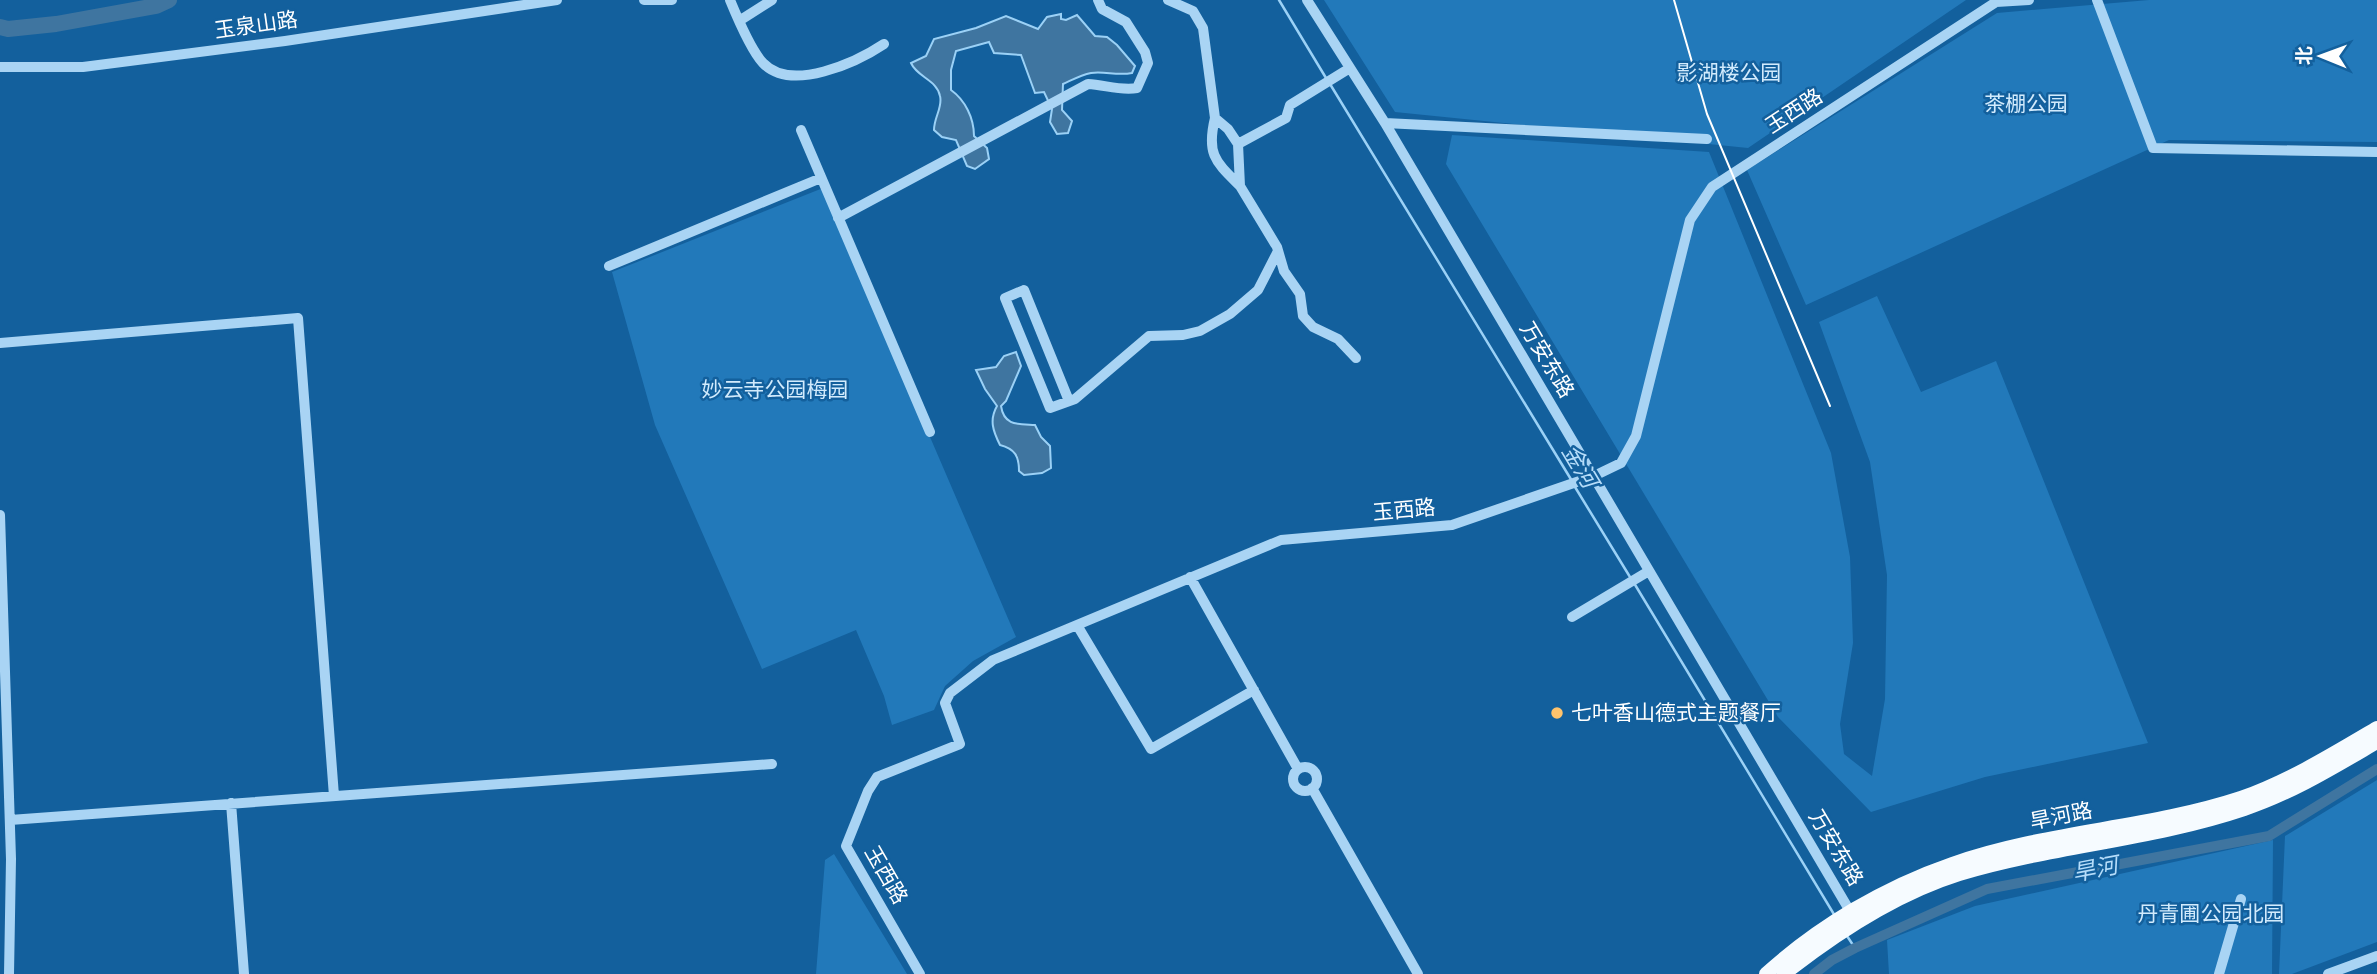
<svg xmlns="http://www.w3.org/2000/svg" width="2377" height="974" viewBox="0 0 2377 974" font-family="Inter,'Noto Sans SC',sans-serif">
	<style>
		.green { fill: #2279ba }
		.water { fill: #3f75a0; stroke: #9bd1f6; stroke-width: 2 }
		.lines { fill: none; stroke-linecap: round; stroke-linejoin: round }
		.stream { stroke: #9bd1f6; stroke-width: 2.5 }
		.canal { stroke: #3f75a0; stroke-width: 10 }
		.river { stroke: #3f75a0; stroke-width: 16 }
		.minor { stroke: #a9d4f4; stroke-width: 10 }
		.major { stroke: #f6fbff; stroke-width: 14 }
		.tram { stroke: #fff; stroke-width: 2 }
		.poi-dot { fill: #ffc36c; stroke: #13609d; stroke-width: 2.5 }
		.labels { text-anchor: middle; stroke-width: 5; stroke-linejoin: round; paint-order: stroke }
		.street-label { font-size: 21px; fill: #fff; stroke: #13609d }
		.park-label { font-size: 21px; fill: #d2ebfd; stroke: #13609d }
		.poi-label { font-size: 21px; fill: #fff; stroke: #13609d; text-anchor: start }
		.water-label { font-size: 23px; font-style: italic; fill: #b6ddfa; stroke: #13609d }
	</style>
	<rect width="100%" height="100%" fill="#13609d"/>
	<path class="green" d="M 1324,0 L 1966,0 L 1748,148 L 1395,112 Z
		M 2149,0 L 2377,0 L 2377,142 L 2169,140 L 1806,305 L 1747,170 L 1997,13 Z
		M 1452,135 L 1709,152 L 1831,453 L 1850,557 L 1853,643 L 1840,724 L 1844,754 L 1872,776 L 1885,699 L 1887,575 L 1870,462 L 1819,322 L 1877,296 L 1921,392 L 1996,361 L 2148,743 L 1985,777 L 1871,812 L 1778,717 L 1446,164 Z
		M 823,188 L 1016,637 L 973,661 L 945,686 L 934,710 L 892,725 L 884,696 L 856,630 L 762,669 L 655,425 L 612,272 Z
		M 2377,780 L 2377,942 L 2292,974 L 2279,974 L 2285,836 Z
		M 2273,840 L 2272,974 L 1889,974 L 1887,940 L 1975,906 Z
		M 834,854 L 907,974 L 816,974 L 825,860 Z"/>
	<path class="water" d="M 1061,14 L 1061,19 L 1066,20 L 1077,15 L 1095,36 L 1107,37 L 1117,45 L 1135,66 L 1132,73 C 1117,76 1105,71 1091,73 C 1081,75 1072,80 1063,84 L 1062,110 L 1072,121 L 1068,133 L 1057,134 L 1050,122 L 1052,109 L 1044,92 L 1035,93 L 1021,55 L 994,53 L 989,42 L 956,51 L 951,70 L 951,90 C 965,100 974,118 974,136 L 987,148 L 989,159 L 975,169 L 967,166 L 956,140 L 942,137 L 934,130 C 934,117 943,107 940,96 C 937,80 917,77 911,63 L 926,56 L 934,39 L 976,28 L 1006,16 L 1038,29 L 1047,17 Z
		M 1016,352 L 1021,366 L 1006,401 L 1001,406 C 1004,426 1018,424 1035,425 L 1041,437 L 1050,446 L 1051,468 L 1042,473 L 1024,475 L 1019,471 C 1019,456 1015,449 1000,445 C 993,431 989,420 997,406 L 985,389 L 976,370 L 996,367 L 1004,356 Z"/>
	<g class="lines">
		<path class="stream" d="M 1279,0 L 1326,78
			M 1330,84 L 1572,481
			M 1575,487 L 1630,577
			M 1634,583 L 1835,916
			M 1847,936 L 1855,948"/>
		<path class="canal" d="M 1814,974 L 1832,960 L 1855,948 L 1987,889 L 2269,836 L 2377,769"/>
		<path class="river" d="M 0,27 L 8,29 L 56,24 L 156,6 L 169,0"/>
		<path class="minor" d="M 644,0 L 672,0
			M 730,0 C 737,17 751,50 763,63 C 791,93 857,62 884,44
			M 1168,0 L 1193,11 L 1203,28 L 1215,118
			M 1307,0 L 1385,123 L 1854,918
			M 1996,0 L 1996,2 L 2029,0
			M 2097,0 L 2153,148 L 2377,152
			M 739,21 L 772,0
			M 0,67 L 83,67 L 285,41 L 557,0
			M 1385,123 L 1707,139
			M 801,130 L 930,432
			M 1238,144 L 1240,186 C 1216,162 1206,155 1215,118 L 1228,129 L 1238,144 L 1286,118 L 1290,105 L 1350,68
			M 1240,186 L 1277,247 L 1284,271 L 1300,294 L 1303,316 L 1313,327 L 1338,339 L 1356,358
			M 838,218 L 1088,84 C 1105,85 1121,91 1137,88 L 1148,63 L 1145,52 L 1126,22 L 1102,9 L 1098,0
			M 609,266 L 821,178
			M 0,343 L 298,318 L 334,796
			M 1069,401 L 1024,290 L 1005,298 L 1050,408 L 1075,399 L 1149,336 L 1183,335 L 1200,331 L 1230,314 L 1258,290 L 1278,251
			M 0,515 L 11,859 L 9,974
			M 1190,577 L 1298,769
			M 1572,617 L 1649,571
			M 1077,625 L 1151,749 L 1254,690
			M1293 779a12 12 0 1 1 24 0a12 12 0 1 1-24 0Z
			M 1312,788 L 1418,974
			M 231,803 L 244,974
			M 10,820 L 772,764
			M 920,974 L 846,846 L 868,791 L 877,777 L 960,744 L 945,703 L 950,693 L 993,660 L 1281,540 L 1452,525 L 1594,476 L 1621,463 L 1636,436 L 1690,220 L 1712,187 L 1996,2
			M 2219,974 L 2241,899
			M 2328,974 L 2377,956"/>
		<path class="major" d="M 1766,974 C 1819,926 1885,887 1952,864 C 2045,831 2147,829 2241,798 C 2289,781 2333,754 2377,728
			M 1784,974 C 1836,933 1895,894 1959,874 C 2052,846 2152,840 2244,809 C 2292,793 2334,767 2377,742"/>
		<path class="tram" d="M 1674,0 L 1707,114 L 1830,406"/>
	</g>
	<circle class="poi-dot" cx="1557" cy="713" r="7"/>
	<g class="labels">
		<g class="street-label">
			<text transform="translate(256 25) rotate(-8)" y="7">玉泉山路</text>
			<text transform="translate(1794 111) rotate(-33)" y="7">玉西路</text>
			<text transform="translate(1547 360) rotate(59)" y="7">万安东路</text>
			<text transform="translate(1404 510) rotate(-5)" y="7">玉西路</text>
			<text transform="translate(2061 816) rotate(-11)" y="7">旱河路</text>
			<text transform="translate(1836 848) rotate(59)" y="7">万安东路</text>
			<text transform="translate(886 875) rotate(60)" y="7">玉西路</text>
		</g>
		<g class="park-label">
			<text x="1729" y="80">影湖楼公园</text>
			<text x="2026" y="111">茶棚公园</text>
			<text x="775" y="397">妙云寺公园梅园</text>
			<text x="2211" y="921">丹青圃公园北园</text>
		</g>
		<g class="poi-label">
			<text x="1571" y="720">七叶香山德式主题餐厅</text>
		</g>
		<g class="water-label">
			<text transform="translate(1580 466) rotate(59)" y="8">金河</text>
			<text transform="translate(2095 869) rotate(-11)" y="8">旱河</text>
		</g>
	</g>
	<g transform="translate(2321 56) rotate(271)" stroke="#13609d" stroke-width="5" paint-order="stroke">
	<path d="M0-5L12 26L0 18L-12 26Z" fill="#ffffff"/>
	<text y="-10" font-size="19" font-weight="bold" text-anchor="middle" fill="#ffffff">北</text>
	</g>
</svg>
